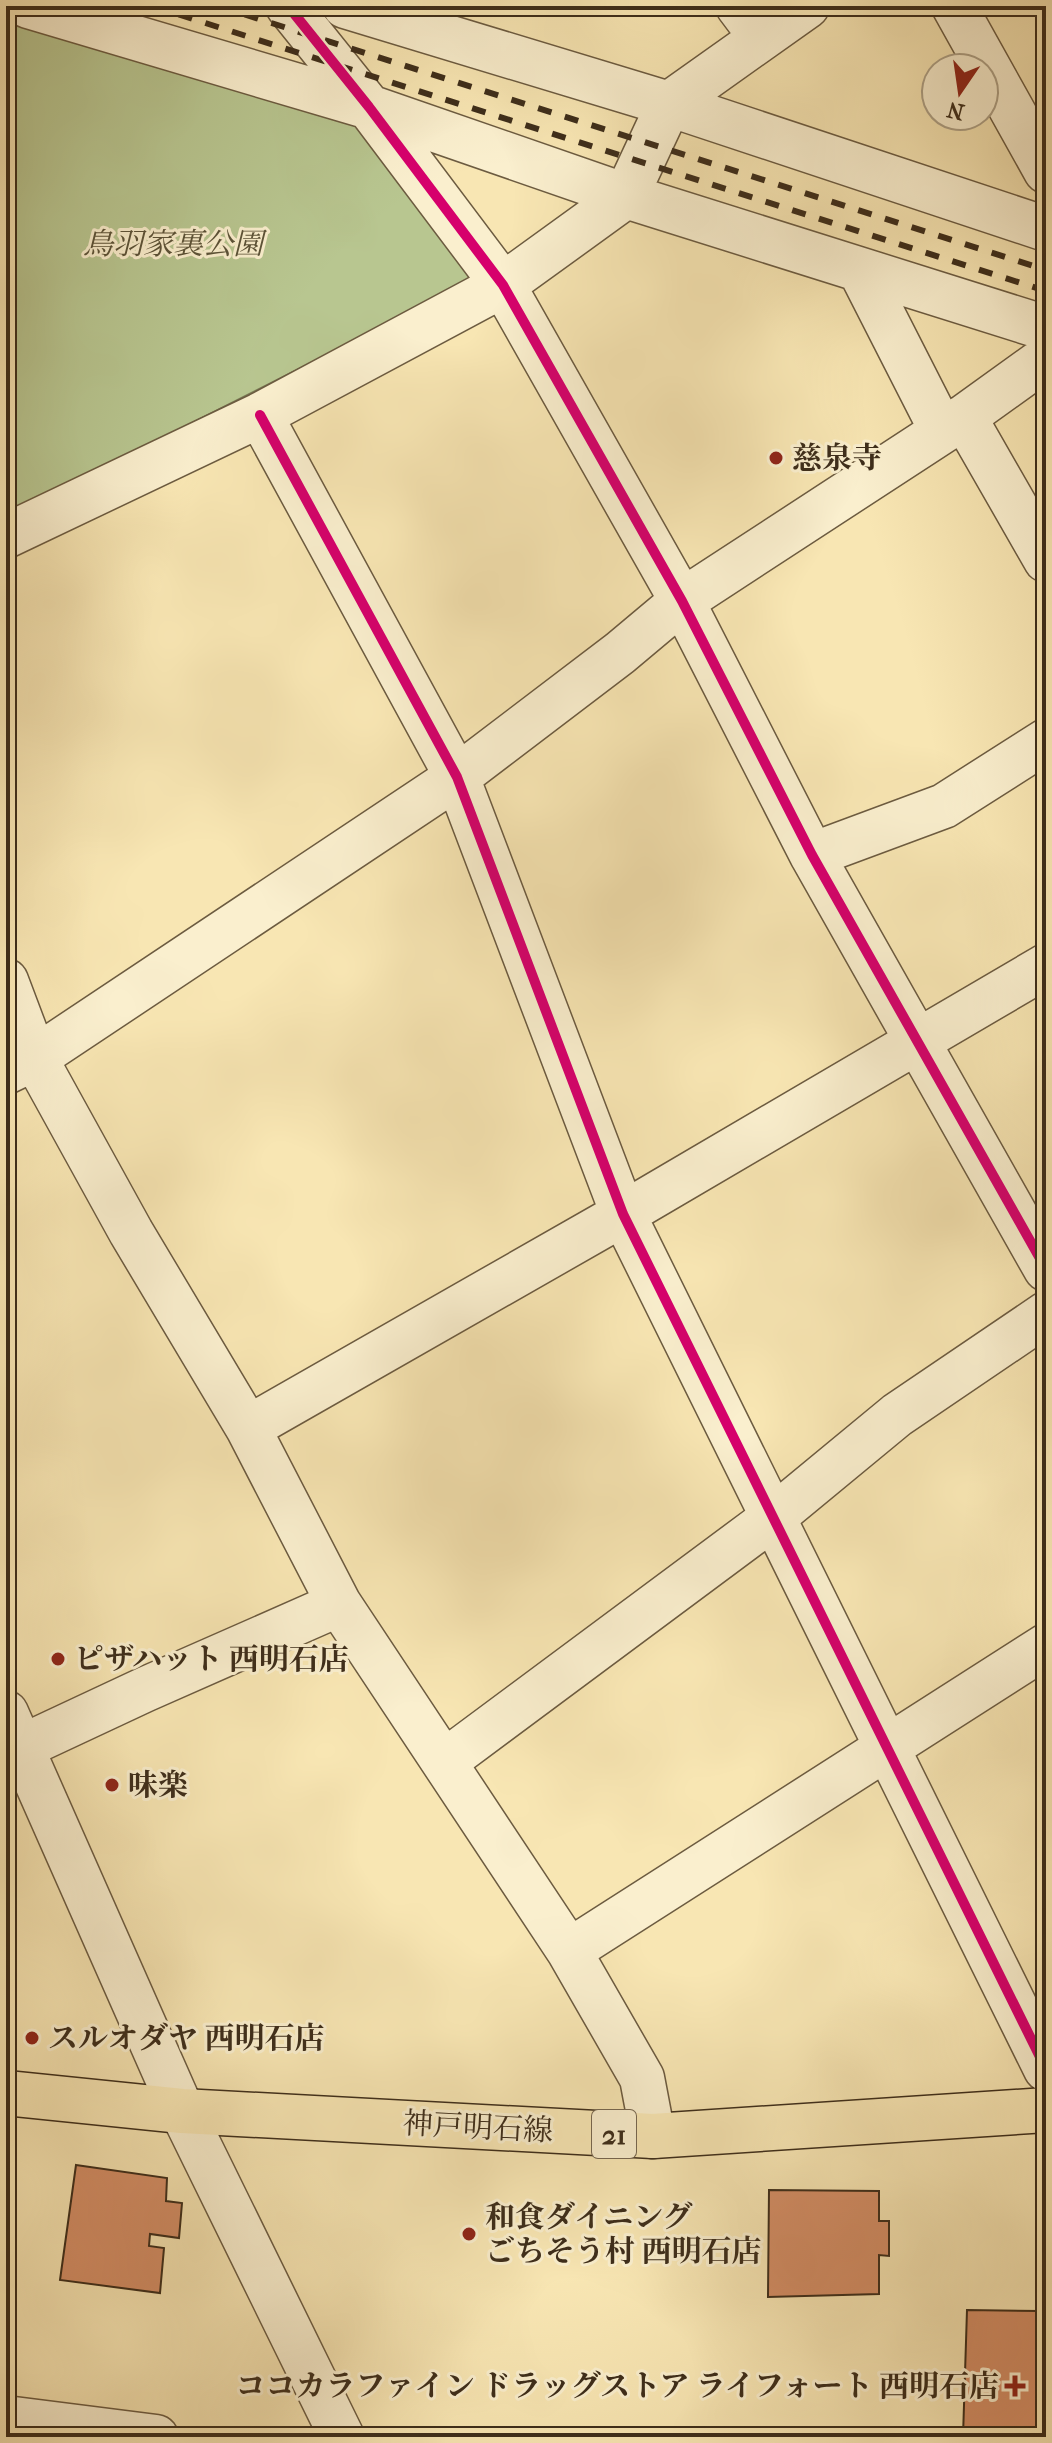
<svg xmlns="http://www.w3.org/2000/svg" width="1052" height="2443" viewBox="0 0 1052 2443" font-family="'IM FELL French Canon','Noto Serif JP',serif">
	<style>
		.green { fill: #b8c690; stroke: #7a7a55; stroke-width: 2 }
		.building { fill: #d48e66; stroke: #3d2d1a; stroke-width: 2 }
		.lines { fill: none; stroke-linecap: round; stroke-linejoin: round }
		.minor-casing { stroke: #6c5b40; stroke-width: 47 }
		.tertiary-casing { stroke: #6c5b40; stroke-width: 47 }
		.primary-casing { stroke: #3d2d1a; stroke-width: 47 }
		.minor { stroke: #faefce; stroke-width: 44 }
		.tertiary { stroke: #faefce; stroke-width: 44 }
		.primary { stroke: #f8e6b3; stroke-width: 44 }
		.rail { stroke: #3d2d1a; stroke-width: 6; stroke-dasharray: 14 14; stroke-linecap: butt }
		.cycleway-casing { stroke: #faefce; stroke-width: 15 }
		.cycleway { stroke: #d6006c; stroke-width: 10 }
		.poi-dot { fill: #8f2418; stroke: #faefce; stroke-width: 3 }
		.labels { text-anchor: middle; stroke-width: 6; stroke-linejoin: round; paint-order: stroke }
		.shield { fill: #faefce; stroke: #766750; stroke-width: 2 }
		.shield-label { font-size: 28px; font-weight: bold; fill: #3d2d1a }
		.park-label { font-size: 30px; font-style: italic; fill: #5c5338; stroke: #faefce }
		.poi-label { font-size: 30px; font-weight: bold; fill: #3d2d1a; stroke: #faefce; text-anchor: start }
		.street-label { font-size: 30px; fill: #3d2d1a; stroke: #faefce }
	</style>
	<rect width="100%" height="100%" fill="#f8e6b3"/>
	<filter id="stains"><feTurbulence type="fractalNoise" baseFrequency=".0025" numOctaves="4"/><feColorMatrix values="0 0 0 0 .2 0 0 0 0 .09 0 0 0 0 .02 0 0 0 .5 -.17"/></filter>
	<radialGradient id="worn" r=".72"><stop offset=".6" stop-color="#630" stop-opacity="0"/><stop offset="1" stop-color="#630" stop-opacity=".3"/></radialGradient>
	<path class="green" d="M 6,17 L 357,123 L 475,280 L 6,517 Z"/>
	<path class="building" d="M 76,2165 L 167,2178 L 166,2201 L 182,2203 L 179,2238 L 150,2234 L 149,2246 L 164,2248 L 160,2293 L 60,2280 Z
		M 769,2190 L 879,2191 L 879,2221 L 889,2221 L 889,2256 L 879,2255 L 879,2294 L 768,2297 Z
		M 967,2310 L 1039,2311 L 1039,2318 L 1046,2319 L 1046,2437 L 963,2437 Z"/>
	<g class="lines">
		<defs>
			<path id="minor" d="M 28,6 L 369,107 L 626,196 L 1046,328
				M 288,6 L 369,107 L 503,285 L 682,601 L 812,855 L 1046,1269
				M 345,6 L 669,104 L 1046,229
				M 738,6 L 762,38
				M 954,6 L 1046,171
				M 860,270 L 942,431
				M 260,415 L 457,777 L 623,1214 L 1046,2069
				M 964,417 L 1046,560
				M 6,536 L 260,415 L 503,285 L 626,196 L 669,104 L 807,6
				M 812,855 L 944,806 L 1046,741
				M 6,981 L 35,1058 L 131,1232 L 248,1428 L 339,1604 L 569,1951 L 642,2078 L 653,2136
				M 6,1072 L 35,1058 L 457,777 L 620,653 L 682,601 L 964,417 L 1046,358
				M 248,1428 L 623,1214 L 1046,966
				M 6,1744 L 22,1747 L 146,1689 L 339,1604
				M 444,1762 L 771,1519 L 897,1415 L 1046,1314
				M 569,1951 L 1046,1646
				M 6,2418 L 156,2437"/>
			<path id="tertiary" d="M 6,1713 L 182,2111 L 342,2437"/>
			<path id="primary" d="M 6,2093 L 182,2111 L 653,2136 L 1046,2110"/>
		</defs>
		<use href="#minor" class="minor-casing"/>
		<use href="#tertiary" class="tertiary-casing"/>
		<use href="#primary" class="primary-casing"/>
		<use href="#minor" class="minor"/>
		<use href="#tertiary" class="tertiary"/>
		<use href="#primary" class="primary"/>
		<path class="rail" d="M 152,6 L 1046,291
			M 218,6 L 1046,270"/>
		<defs>
			<path id="cycleway" d="M 288,6 L 369,107 L 503,285 L 682,601 L 812,855 L 1046,1269
				M 260,415 L 457,777 L 623,1214 L 1046,2069"/>
		</defs>
		<use href="#cycleway" class="cycleway-casing"/>
		<use href="#cycleway" class="cycleway"/>
	</g>
	<g class="poi-dot">
		<circle cx="776" cy="458" r="8"/>
		<circle cx="58" cy="1659" r="8"/>
		<circle cx="112" cy="1785" r="8"/>
		<circle cx="32" cy="2038" r="8"/>
		<circle cx="469" cy="2234" r="8"/>
		<path d="M1011 2374h8v8h8v8h-8v8h-8v-8h-8v-8h8z"/>
	</g>
	<g class="labels">
		<rect class="shield" x="592" y="2110" width="44" height="48" rx="6"/>
		<g class="shield-label">
			<text x="614" y="2144">21</text>
		</g>
		<g class="park-label">
			<text x="173" y="254">鳥羽家裏公園</text>
		</g>
		<g class="poi-label">
			<text x="792" y="468">慈泉寺</text>
			<text x="74" y="1669">ピザハット 西明石店</text>
			<text x="128" y="1795">味楽</text>
			<text x="48" y="2048">スルオダヤ 西明石店</text>
			<text x="485" y="2227">和食ダイニング<tspan x="485" dy="34">ごちそう村 西明石店</tspan></text>
			<text x="999" y="2396" text-anchor="end">ココカラファイン ドラッグストア ライフォート 西明石店</text>
		</g>
		<g class="street-label">
			<text transform="translate(478 2127) rotate(3)" y="10">神戸明石線</text>
		</g>
	</g>
	<rect width="1052" height="2443" fill="none" stroke="#f8e6b3" stroke-width="32"/>
	<rect x="8" y="8" width="1036" height="2427" fill="none" stroke="#3d2d1a" stroke-width="4"/>
	<rect x="16" y="16" width="1020" height="2411" fill="none" stroke="#3d2d1a" stroke-width="2"/>
	<g transform="translate(960 92) rotate(193)"><circle r="38" fill="#faefce" stroke="#aea186" stroke-width="2"/>
	<path d="M0-6L14 30L0 20L-14 30Z" fill="#8f2418"/>
	<text y="-12" font-size="22" font-weight="bold" text-anchor="middle" fill="#3d2d1a">N</text>
	</g>
	<rect width="100%" height="100%" filter="url(#stains)"/>
	<rect width="100%" height="100%" fill="url(#worn)"/>
</svg>
